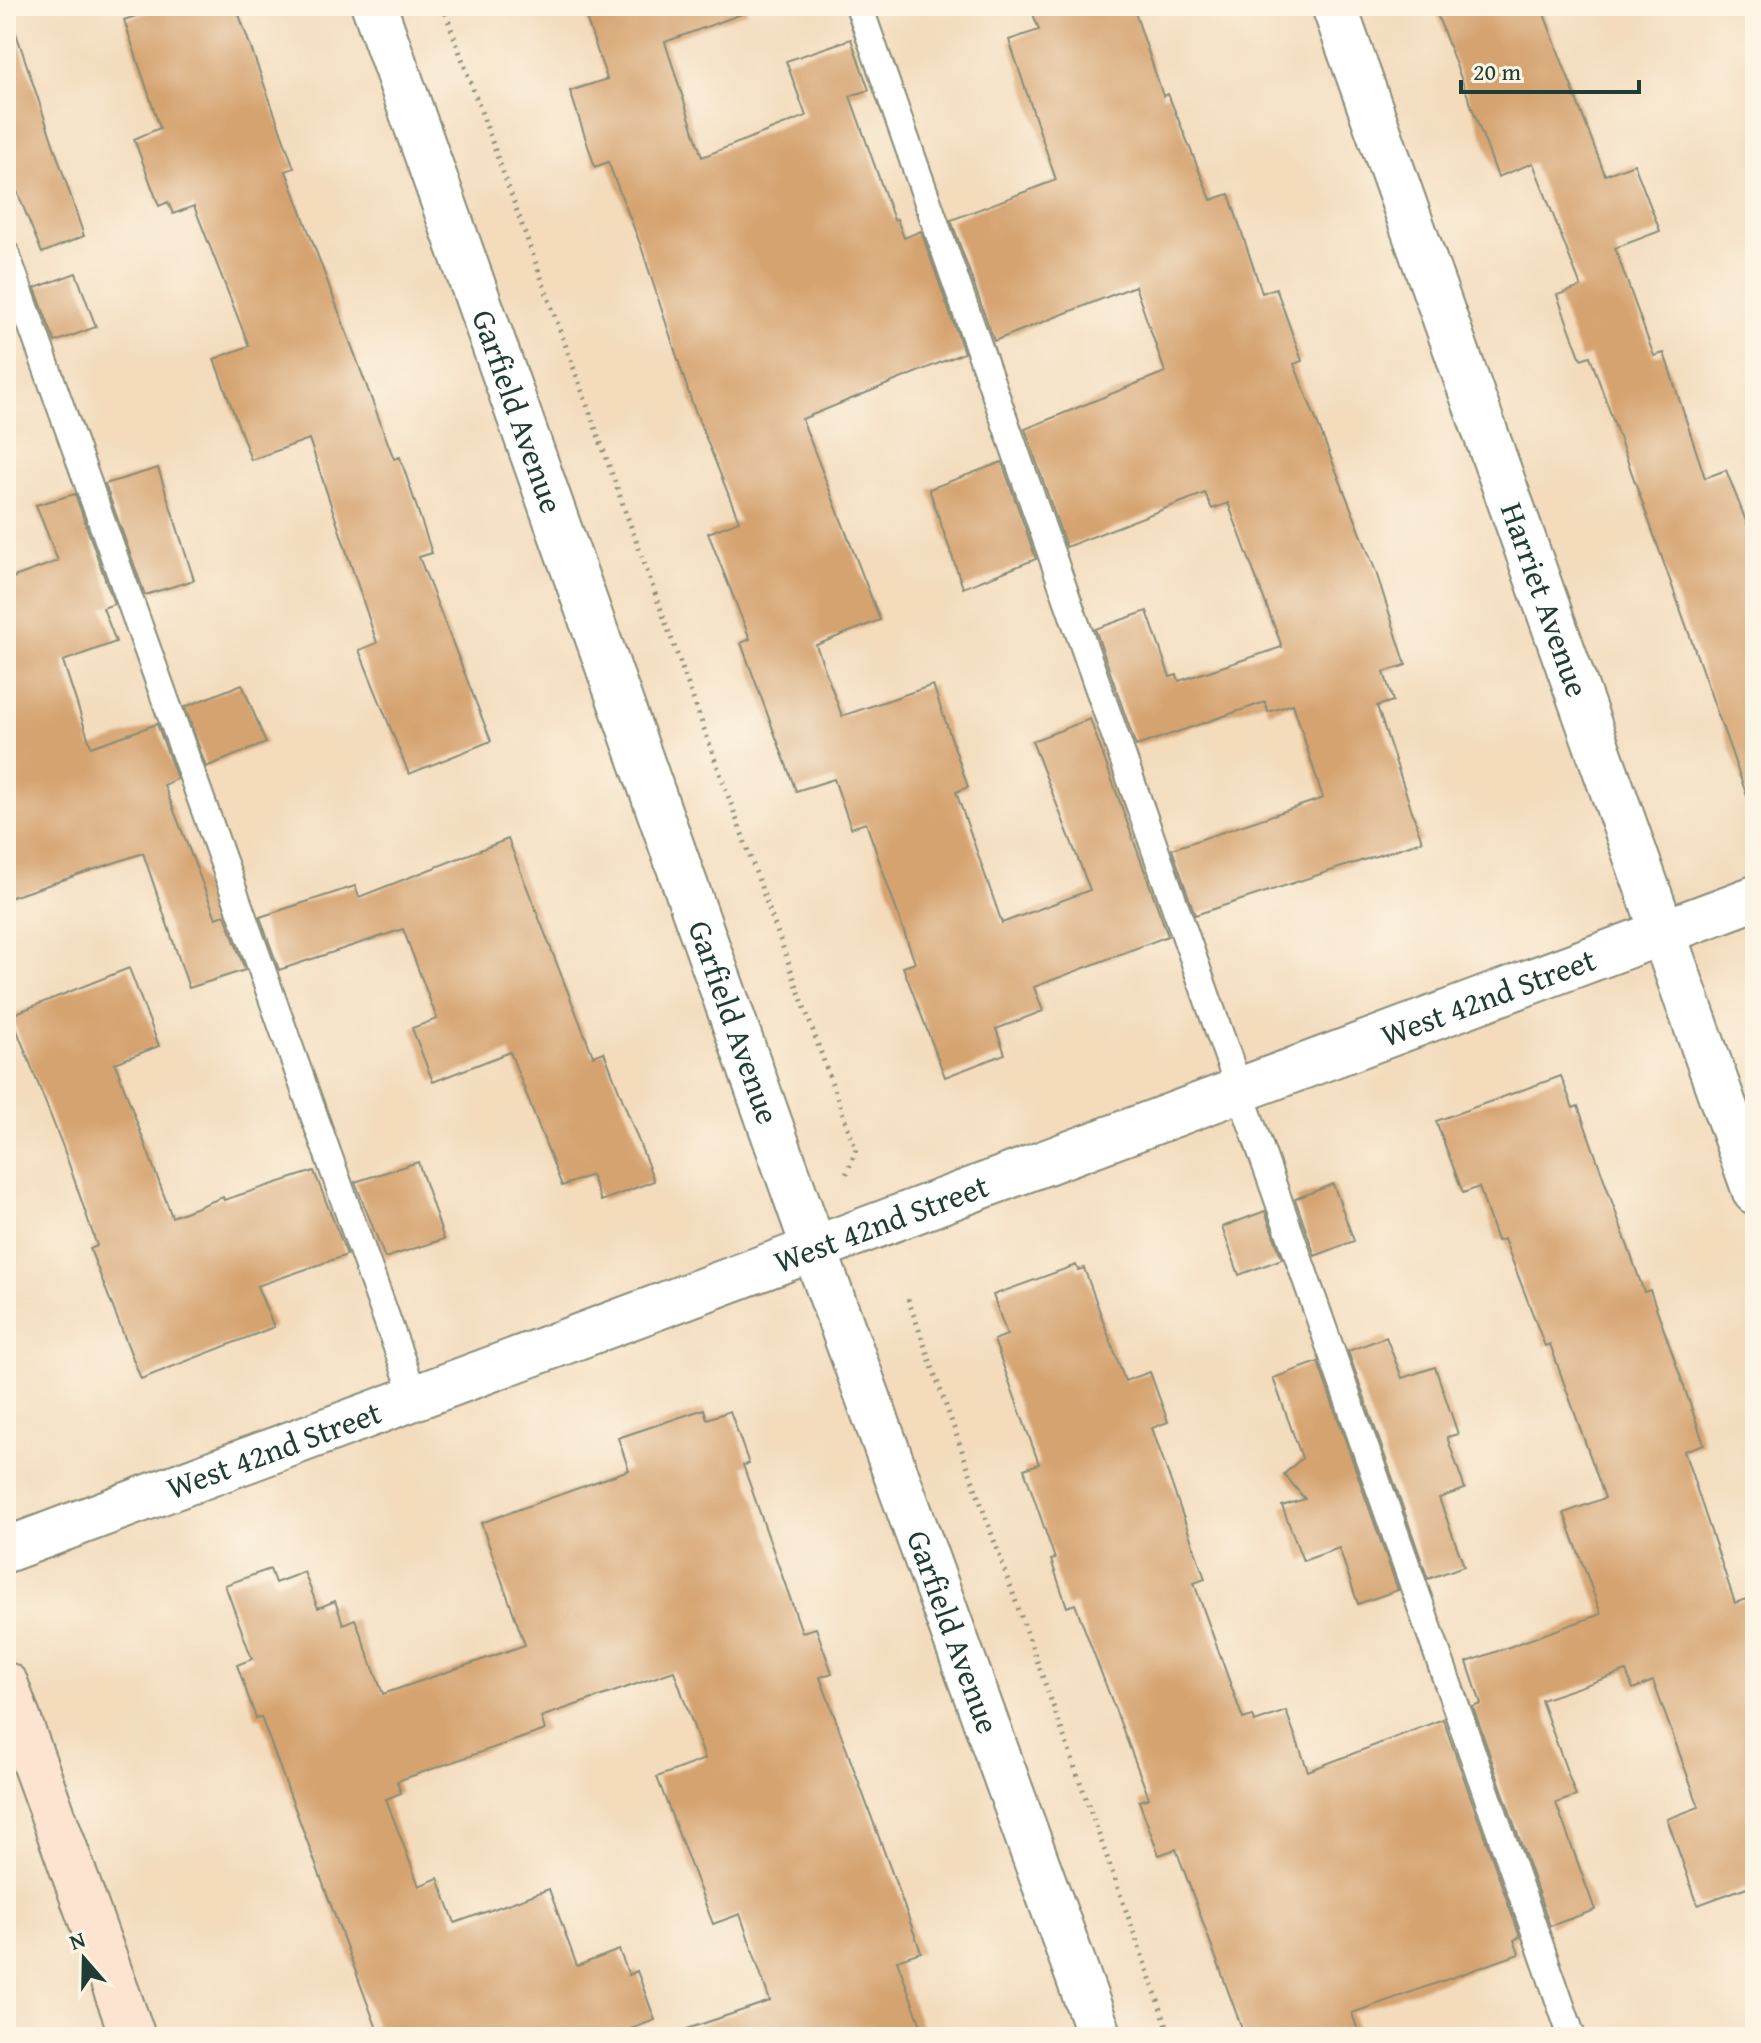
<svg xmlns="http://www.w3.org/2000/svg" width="1761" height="2043" viewBox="0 0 1761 2043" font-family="'Gentium Book Plus',serif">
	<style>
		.building { fill: #d5a370 }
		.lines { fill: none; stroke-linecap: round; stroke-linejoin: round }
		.service-casing { stroke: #898c78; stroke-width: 30 }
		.minor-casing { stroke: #898c78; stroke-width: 48 }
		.tertiary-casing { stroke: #898c78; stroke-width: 48 }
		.secondary-casing { stroke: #898c78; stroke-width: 48 }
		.path { stroke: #898c78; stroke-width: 5; stroke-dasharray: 2 6; stroke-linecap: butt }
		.service { stroke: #fff; stroke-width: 26 }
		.minor { stroke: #fff; stroke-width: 44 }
		.tertiary { stroke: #fff; stroke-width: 44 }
		.secondary { stroke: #fde4d1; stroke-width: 44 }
		.labels { text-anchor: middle; stroke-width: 6; stroke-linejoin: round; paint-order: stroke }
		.street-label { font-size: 32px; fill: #1f3d34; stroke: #fcf5e5 }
	</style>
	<rect width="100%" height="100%" fill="#fcf5e5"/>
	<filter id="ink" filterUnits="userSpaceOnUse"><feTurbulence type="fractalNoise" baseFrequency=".0125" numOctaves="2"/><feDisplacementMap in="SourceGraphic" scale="16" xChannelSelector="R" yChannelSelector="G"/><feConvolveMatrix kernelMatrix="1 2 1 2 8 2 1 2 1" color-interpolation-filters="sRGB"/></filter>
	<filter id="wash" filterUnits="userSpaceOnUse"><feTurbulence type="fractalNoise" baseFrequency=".006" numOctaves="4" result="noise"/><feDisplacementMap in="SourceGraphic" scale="32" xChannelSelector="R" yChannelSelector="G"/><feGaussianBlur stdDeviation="1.8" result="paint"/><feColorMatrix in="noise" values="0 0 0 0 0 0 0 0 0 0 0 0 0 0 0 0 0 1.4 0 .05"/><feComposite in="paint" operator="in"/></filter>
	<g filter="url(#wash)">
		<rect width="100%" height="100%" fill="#f3dbbc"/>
		<g id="blocks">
			<path class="building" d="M 165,6 L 236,6 L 294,168 L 286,171 L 394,459 L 400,457 L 432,553 L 419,557 L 491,741 L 409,774 L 359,650 L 377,643 L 309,439 L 251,460 L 214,359 L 249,346 L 194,206 L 173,214 L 168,202 L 159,206 L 134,139 L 160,128 L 124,20 Z
				M 582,6 L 746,6 L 747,12 L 665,42 L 702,157 L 806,116 L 786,61 L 851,39 L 869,90 L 850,96 L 894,220 L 897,219 L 904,238 L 921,231 L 964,353 L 802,419 L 880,620 L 816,645 L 842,716 L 933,685 L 968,787 L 956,792 L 1002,923 L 1090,890 L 1032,741 L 1090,719 L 1168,936 L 1034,987 L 1043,1011 L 996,1029 L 1005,1054 L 945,1077 L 903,967 L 915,963 L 866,823 L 851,828 L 834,779 L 796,791 L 741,643 L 750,639 L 708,533 L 739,521 L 692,403 L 641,246 L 608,162 L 595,167 L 570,91 L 607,79 Z
				M 1030,6 L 1133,6 L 1163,96 L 1168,94 L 1211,200 L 1229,194 L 1262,293 L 1276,288 L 1302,361 L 1294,364 L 1376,572 L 1406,665 L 1384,672 L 1393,701 L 1377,706 L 1422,841 L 1195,915 L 1172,849 L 1323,798 L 1293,704 L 1268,712 L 1265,702 L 1136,746 L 1095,629 L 1147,611 L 1170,677 L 1177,675 L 1179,681 L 1282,647 L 1228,503 L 1212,509 L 1205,493 L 1066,547 L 1025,429 L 1165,372 L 1135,286 L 994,341 L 951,220 L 1056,180 L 1009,40 L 1039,30 Z
				M 1434,6 L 1541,6 L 1605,175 L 1634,164 L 1660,231 L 1615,248 L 1654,356 L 1664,353 L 1705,478 L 1726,470 L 1755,544 L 1755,794 L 1747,796 L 1590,356 L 1581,359 L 1557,295 L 1581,287 L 1533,163 L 1498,177 Z
				M 13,24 L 84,236 L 42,253 L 6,164 L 6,25 Z
				M 76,273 L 96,327 L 55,342 L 35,288 Z
				M 1002,462 L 1036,559 L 963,588 L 929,489 Z
				M 158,468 L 194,580 L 145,595 L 105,484 Z
				M 75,494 L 114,604 L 103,608 L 116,642 L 63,661 L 91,747 L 157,724 L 177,779 L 164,785 L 216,918 L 225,915 L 245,970 L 189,988 L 143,853 L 6,899 L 6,580 L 58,561 L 36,505 Z
				M 242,684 L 266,743 L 206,767 L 185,707 Z
				M 508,839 L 593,1056 L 604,1052 L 654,1181 L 601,1201 L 591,1175 L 562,1186 L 510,1052 L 433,1082 L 412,1028 L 437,1019 L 403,929 L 279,970 L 260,917 L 355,886 L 359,897 Z
				M 129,968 L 159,1046 L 115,1063 L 172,1217 L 223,1197 L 224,1200 L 314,1171 L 347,1255 L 257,1286 L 274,1327 L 141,1379 L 90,1249 L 97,1246 L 63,1147 L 11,1015 Z
				M 1561,1076 L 1573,1108 L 1578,1106 L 1644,1292 L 1650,1290 L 1704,1444 L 1684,1451 L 1735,1603 L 1755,1596 L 1755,1884 L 1698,1905 L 1667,1819 L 1699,1807 L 1653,1681 L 1633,1689 L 1626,1671 L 1541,1700 L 1576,1796 L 1556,1803 L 1595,1910 L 1550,1926 L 1473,1707 L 1481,1704 L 1467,1662 L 1601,1614 L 1564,1513 L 1605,1498 L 1550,1344 L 1545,1346 L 1504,1239 L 1497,1241 L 1479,1187 L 1463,1193 L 1436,1121 Z
				M 418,1162 L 444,1239 L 385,1258 L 355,1182 Z
				M 1333,1184 L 1354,1241 L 1315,1256 L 1295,1199 Z
				M 1265,1211 L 1282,1259 L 1239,1275 L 1222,1227 Z
				M 1076,1265 L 1078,1270 L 1084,1268 L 1125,1381 L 1150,1372 L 1168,1422 L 1152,1428 L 1205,1579 L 1194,1583 L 1243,1719 L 1253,1716 L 1255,1722 L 1286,1711 L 1308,1771 L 1443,1719 L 1520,1937 L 1514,1940 L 1519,1954 L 1352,2013 L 1360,2037 L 1245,2037 L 1176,1849 L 1159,1855 L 1139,1801 L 1149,1798 L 1075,1604 L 1067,1607 L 1051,1560 L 1055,1559 L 1024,1469 L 1039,1464 L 994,1340 L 1007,1335 L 993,1295 Z
				M 1386,1337 L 1402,1378 L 1435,1367 L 1458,1434 L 1447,1437 L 1465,1489 L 1439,1498 L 1464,1566 L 1428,1579 L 1348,1351 Z
				M 1318,1362 L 1398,1590 L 1358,1604 L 1339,1548 L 1303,1561 L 1282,1506 L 1305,1499 L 1284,1474 L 1302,1458 L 1273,1378 Z
				M 704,1409 L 707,1419 L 730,1411 L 749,1464 L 743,1465 L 802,1632 L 816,1628 L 832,1673 L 820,1677 L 921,1952 L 897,1960 L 925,2037 L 688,2037 L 687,2029 L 770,2001 L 740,1914 L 713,1924 L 657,1777 L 705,1759 L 674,1671 L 541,1717 L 545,1730 L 397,1781 L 401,1793 L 386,1799 L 419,1886 L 438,1878 L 455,1923 L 549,1889 L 577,1966 L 619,1950 L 629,1975 L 637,1971 L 655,2020 L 609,2037 L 380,2037 L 261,1717 L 256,1718 L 237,1665 L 252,1659 L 225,1585 L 270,1569 L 275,1583 L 304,1572 L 318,1608 L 335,1601 L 343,1624 L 355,1619 L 383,1694 L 525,1645 L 481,1523 L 629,1470 L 618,1438 Z"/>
		</g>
	</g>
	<g filter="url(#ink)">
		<use href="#blocks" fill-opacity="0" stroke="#898c78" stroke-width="2"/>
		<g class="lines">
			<defs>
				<path id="service" d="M 859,6 L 1572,2037
					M 6,254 L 415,1398"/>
				<g id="minor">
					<path id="s1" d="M 374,6 L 815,1251 L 1100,2037"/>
					<path id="s2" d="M 1334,6 L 1755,1192"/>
				</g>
				<g id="tertiary">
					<path id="s3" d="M 6,1550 L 1755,898"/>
				</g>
				<path id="secondary" d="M 6,1685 L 133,2037"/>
			</defs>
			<use href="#service" class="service-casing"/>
			<use href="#minor" class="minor-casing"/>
			<use href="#tertiary" class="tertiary-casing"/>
			<use href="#secondary" class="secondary-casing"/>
			<path class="path" d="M 443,6 L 856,1150 L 846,1175
				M 908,1299 L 1171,2037"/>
			<use href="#service" class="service"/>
			<use href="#minor" class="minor"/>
			<use href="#tertiary" class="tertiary"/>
			<use href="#secondary" class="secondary"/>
		</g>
	</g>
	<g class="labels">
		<g class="street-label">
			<text dy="11" stroke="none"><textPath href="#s1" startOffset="430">Garfield Avenue</textPath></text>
			<text dy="11" stroke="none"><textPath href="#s2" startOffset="630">Harriet Avenue</textPath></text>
			<text dy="11" stroke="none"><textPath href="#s3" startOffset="1582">West 42nd Street</textPath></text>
			<text dy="11" stroke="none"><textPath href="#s1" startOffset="1078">Garfield Avenue</textPath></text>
			<text dy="11" stroke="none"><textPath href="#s3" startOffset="934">West 42nd Street</textPath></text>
			<text dy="11" stroke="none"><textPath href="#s3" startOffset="286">West 42nd Street</textPath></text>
			<text dy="11" stroke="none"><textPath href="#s1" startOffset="1726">Garfield Avenue</textPath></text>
		</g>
	</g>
	<rect width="1761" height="2043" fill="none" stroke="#fcf5e5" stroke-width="32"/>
	<g transform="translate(84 1959) rotate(340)" stroke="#fcf5e5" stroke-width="6" paint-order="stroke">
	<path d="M0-6L14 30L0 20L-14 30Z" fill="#1f3d34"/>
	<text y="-12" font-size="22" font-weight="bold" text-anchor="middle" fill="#1f3d34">N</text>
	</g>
	<path d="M1461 80v12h178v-12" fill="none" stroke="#1f3d34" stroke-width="4"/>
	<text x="1473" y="80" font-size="24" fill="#1f3d34" stroke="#fcf5e5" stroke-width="6" paint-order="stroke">20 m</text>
</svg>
